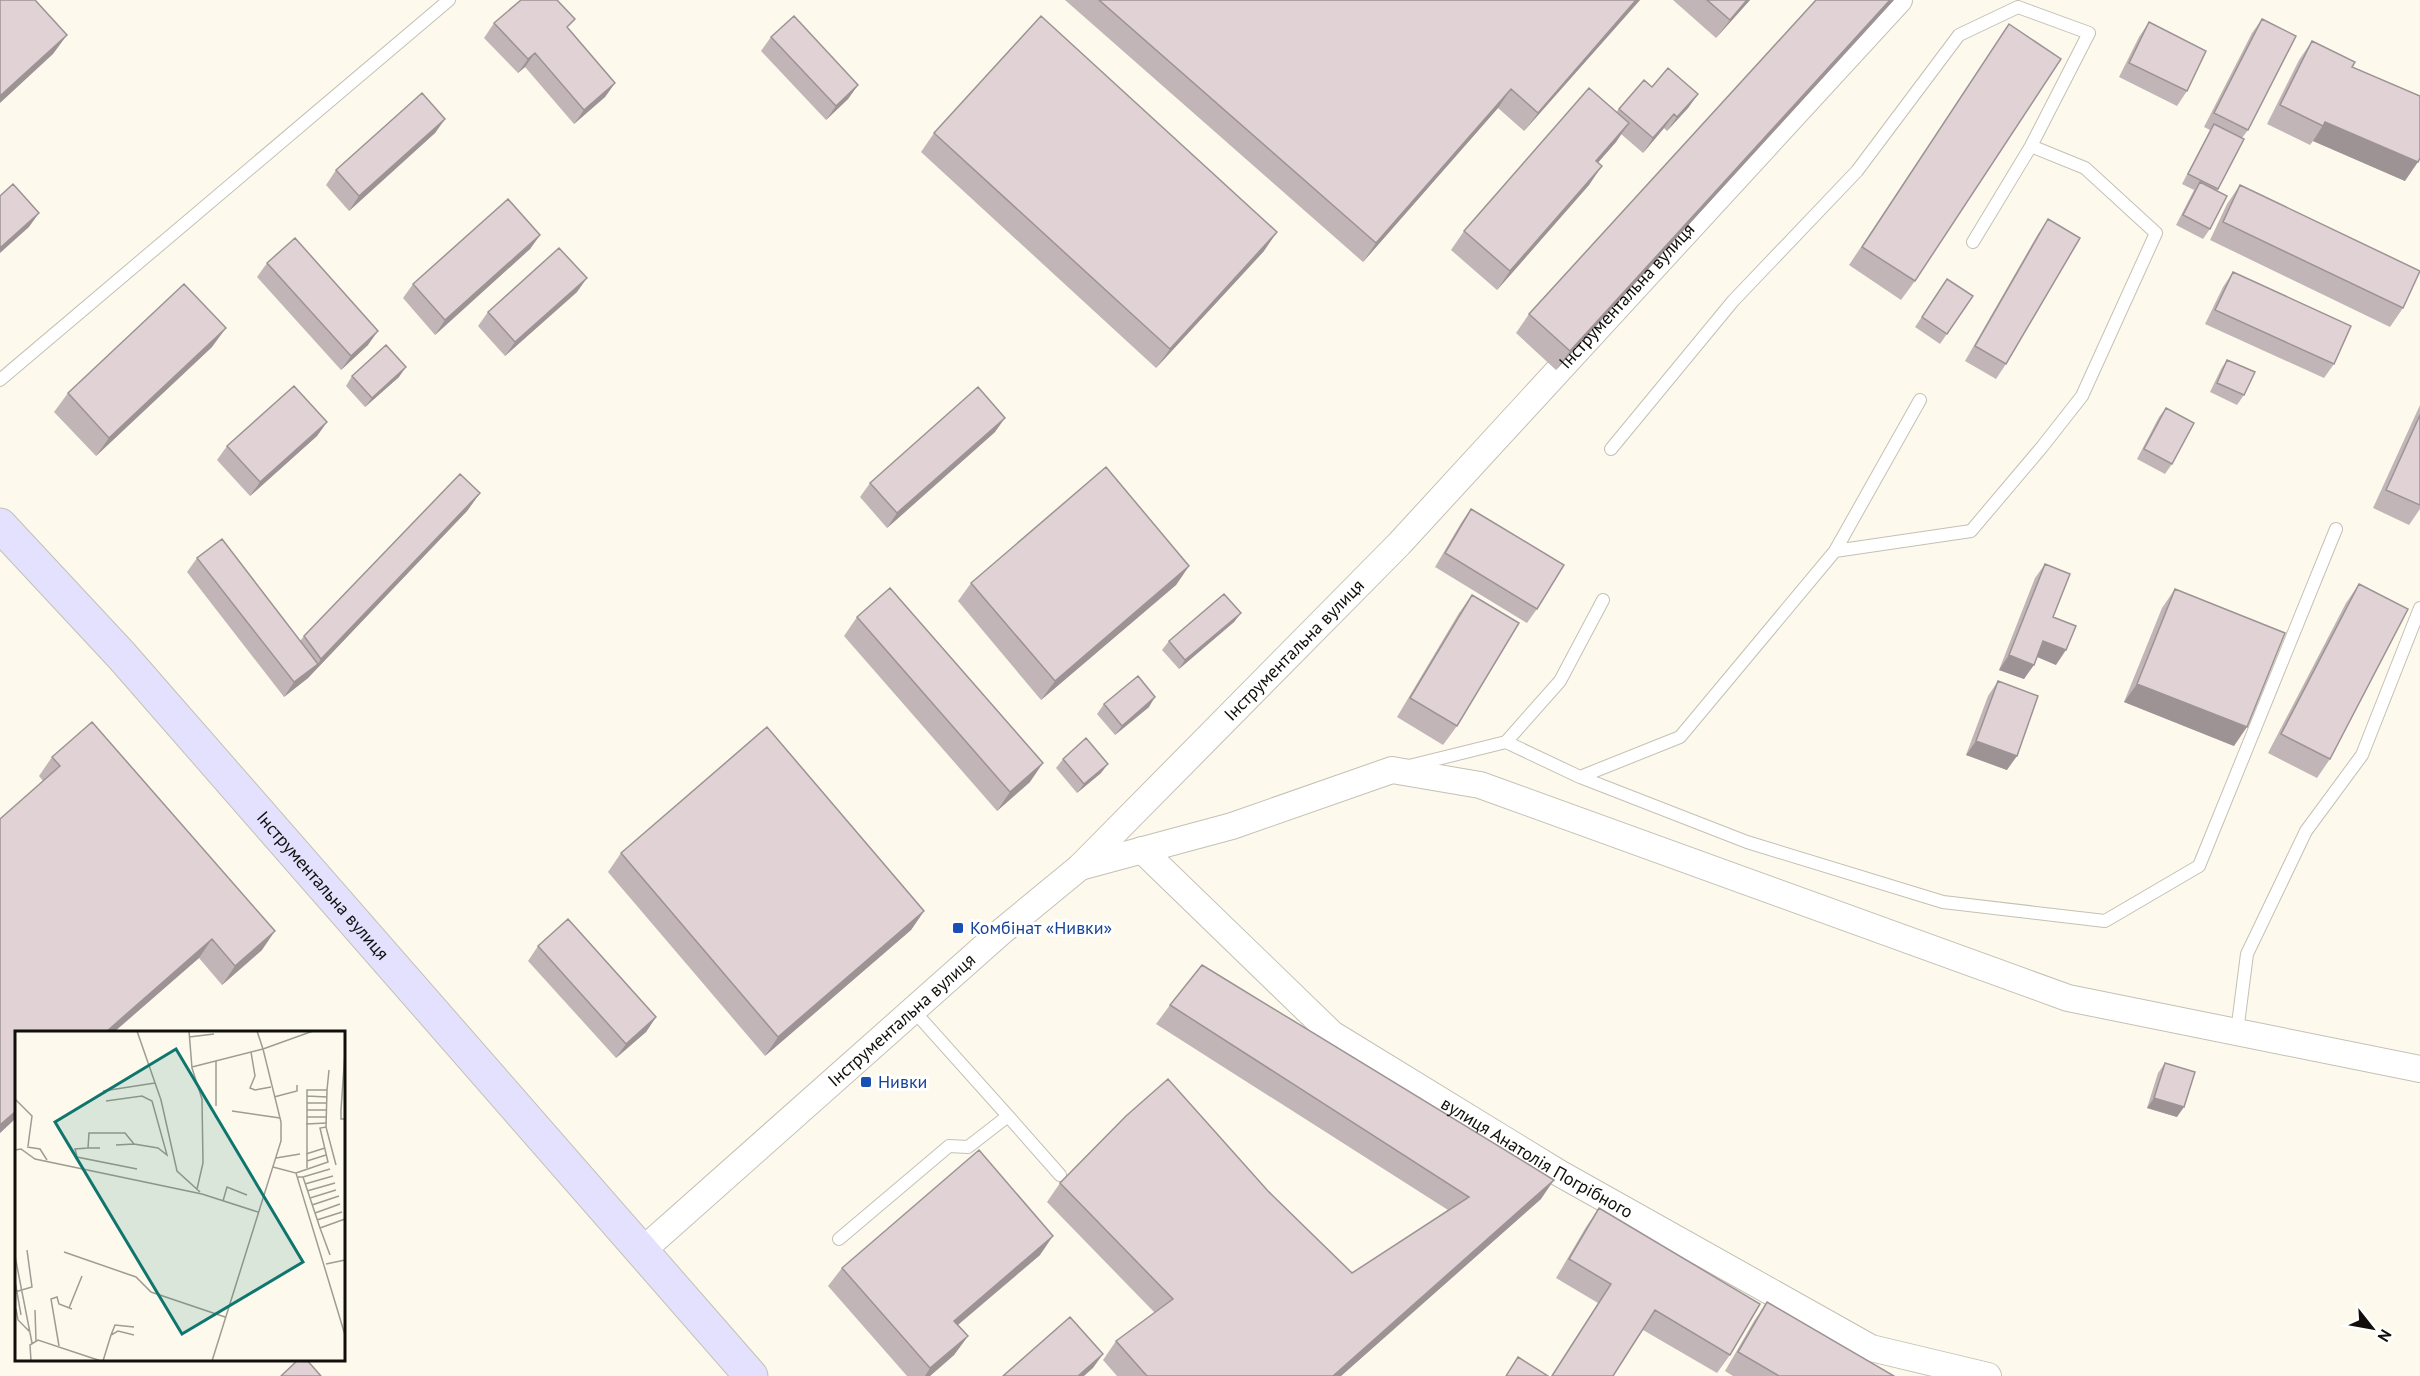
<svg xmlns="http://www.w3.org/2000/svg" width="2420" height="1376" viewBox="0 0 2420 1376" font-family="'PT Sans',sans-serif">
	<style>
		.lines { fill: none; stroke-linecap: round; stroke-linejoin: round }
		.lane-casing { stroke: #c4c0b4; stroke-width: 14 }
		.street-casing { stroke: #c4c0b4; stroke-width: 28 }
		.secondary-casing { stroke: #c4c0b4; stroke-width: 35 }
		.lane { stroke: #fff; stroke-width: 12 }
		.street { stroke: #fff; stroke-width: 26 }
		.secondary { stroke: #e3e1fe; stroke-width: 33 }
		.wall { fill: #c1b5b7 }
		.shaded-wall { fill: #9d9395 }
		.building { fill: #e0d2d5; stroke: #9d9395; stroke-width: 1.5 }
		.transit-dot { fill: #1a4fb4; stroke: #fff; stroke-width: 2 }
		.labels { text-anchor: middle; stroke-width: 6; stroke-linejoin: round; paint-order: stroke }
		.street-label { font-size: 18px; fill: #100f0b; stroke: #fff }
		.transit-label { font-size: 18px; fill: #164399; stroke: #fff; text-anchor: start }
		.inset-road { fill: none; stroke: #9e9c93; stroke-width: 1.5 }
		.view { fill: #0f766e; fill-opacity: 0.15; stroke: #0f766e; stroke-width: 3 }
		.inset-edge { fill: none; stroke: #100f0b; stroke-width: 3 }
	</style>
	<rect width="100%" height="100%" fill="#fdfaed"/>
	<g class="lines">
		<defs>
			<path id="lane" d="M 1973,242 L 2031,146 L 2085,168 L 2156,233 L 2082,396 L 2042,447 L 1971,531 L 1835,551 L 1680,737 L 1580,777 L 1747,842 L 1943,902 L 2105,921 L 2199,866 L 2336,529
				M 0,380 L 449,0
				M 1611,449 L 1733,301 L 1857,171 L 1959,35 L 2018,7 L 2089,33 L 2031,146
				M 1835,551 L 1920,400
				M 1506,742 L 1560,681 L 1603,600
				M 1409,766 L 1506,742 L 1580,777
				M 2237,1032 L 2247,954 L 2306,831 L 2362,755 L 2420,608
				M 1008,1116 L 1060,1175
				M 839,1239 L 949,1146 L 968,1147 L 1008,1116 L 913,1010"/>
			<g id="street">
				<path id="s1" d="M 1142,850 L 1332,1034 L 1559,1173 L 1871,1348 L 1988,1376"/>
				<path d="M 1080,867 L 1232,826 L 1392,770 L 1480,785 L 2068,998 L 2420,1069"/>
				<path id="s2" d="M 643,1250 L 1001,932 L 1080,867 L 1399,544 L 1899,0"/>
			</g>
			<g id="secondary">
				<path id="s3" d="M 0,525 L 122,656 L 751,1376"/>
			</g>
		</defs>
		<use href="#lane" class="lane-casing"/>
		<use href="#street" class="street-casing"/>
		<use href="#secondary" class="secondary-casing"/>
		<use href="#lane" class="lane"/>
		<use href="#street" class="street"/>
		<use href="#secondary" class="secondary"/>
	</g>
	<path class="wall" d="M 1065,0 L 1640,0 L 1524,131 L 1498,108 L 1363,262 Z
		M 1673,0 L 1750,0 L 1716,38 Z
		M 1816,0 L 1894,0 L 1556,370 L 1516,333 L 1529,314 Z
		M 2262,19 L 2248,130 L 2242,138 L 2244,139 L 2217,191 L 2210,229 L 2203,239 L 2176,225 L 2194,190 L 2182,184 L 2210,130 L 2204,127 L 2252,33 Z
		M 2149,22 L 2187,91 L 2177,106 L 2119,77 L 2139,37 Z
		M 494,23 L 568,29 L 615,83 L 605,97 L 574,124 L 525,67 L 518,73 L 484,38 Z
		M 2009,24 L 1915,281 L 1901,300 L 1849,265 Z
		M 771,37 L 858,85 L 848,99 L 826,120 L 761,51 Z
		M 2312,41 L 2352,67 L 2405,181 L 2313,141 L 2310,145 L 2267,124 L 2299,60 Z
		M 1652,87 L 1698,94 L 1688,108 L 1667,131 L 1664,128 L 1643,153 L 1621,134 L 1616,142 L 1598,162 L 1589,185 L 1497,290 L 1451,250 L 1464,231 L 1616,112 L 1619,109 Z
		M 445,119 L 435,133 L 349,211 L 326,185 L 336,170 Z
		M 934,133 L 1264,251 L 1156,368 L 921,152 Z
		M 2240,185 L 2403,308 L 2390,327 L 2210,240 L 2227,204 Z
		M 2048,219 L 2006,364 L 1996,379 L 1965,361 L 2038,234 Z
		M 540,235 L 530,249 L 435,335 L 403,298 L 413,284 Z
		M 267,263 L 368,345 L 341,370 L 257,277 Z
		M 2233,272 L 2334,364 L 2324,378 L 2205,324 L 2223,287 Z
		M 1947,279 L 1973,296 L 1940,344 L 1915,327 Z
		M 577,292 L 505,356 L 478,326 L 488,312 Z
		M 212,347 L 96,456 L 54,412 L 68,393 Z
		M 2227,360 L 2244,395 L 2237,405 L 2210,392 L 2221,369 Z
		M 352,376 L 399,377 L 365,407 L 346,386 Z
		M 2420,405 L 2420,509 L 2409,525 L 2373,508 Z
		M 2166,408 L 2172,464 L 2165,474 L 2137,459 L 2159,417 Z
		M 327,422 L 317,436 L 250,496 L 217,460 L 227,446 Z
		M 995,432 L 887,528 L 860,497 L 870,483 Z
		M 480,493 L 467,511 L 308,678 L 284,697 L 187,572 L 197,558 L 300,641 L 304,636 Z
		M 1471,509 L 1537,609 L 1527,623 L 1435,567 L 1461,523 Z
		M 2045,564 L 2053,617 L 2056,665 L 2037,657 L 2024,679 L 1999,670 L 2035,578 Z
		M 1189,566 L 1176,585 L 1041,700 L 958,601 L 971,583 Z
		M 2359,584 L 2330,759 L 2317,778 L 2268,753 L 2346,603 Z
		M 2175,589 L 2234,746 L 2124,702 L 2162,608 Z
		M 1472,595 L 1457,726 L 1443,745 L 1397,717 L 1459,613 Z
		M 1241,613 L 1234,622 L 1179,669 L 1162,650 L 1169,641 Z
		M 857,617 L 1030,782 L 997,811 L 844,636 Z
		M 1998,681 L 2007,770 L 1966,755 L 1988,696 Z
		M 1104,704 L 1149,707 L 1115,735 L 1097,714 Z
		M 52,757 L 262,950 L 222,985 L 199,958 L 114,1032 L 16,1032 L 16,1118 L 0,1133 L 43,781 L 39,776 Z
		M 1063,759 L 1101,773 L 1077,793 L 1056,768 Z
		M 621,853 L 924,911 L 911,930 L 765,1056 L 608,872 Z
		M 538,946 L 656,1017 L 646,1032 L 616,1058 L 528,961 Z
		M 1170,1005 L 1541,1199 L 1341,1376 L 1117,1376 L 1103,1360 L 1116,1341 L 1155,1313 L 1047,1202 L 1060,1183 L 1268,1191 L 1352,1273 L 1448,1210 L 1156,1024 Z
		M 2165,1063 L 2177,1117 L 2147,1108 L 2158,1073 Z
		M 1599,1208 L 1730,1355 L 1717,1373 L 1643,1330 L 1613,1376 L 1551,1376 L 1598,1303 L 1556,1278 L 1586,1227 Z
		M 1040,1255 L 958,1325 L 968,1336 L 954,1355 L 930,1376 L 907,1376 L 828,1286 L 842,1268 Z
		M 1767,1302 L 1894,1376 L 1733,1376 L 1725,1371 L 1754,1321 Z"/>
	<path class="shaded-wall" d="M 1636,0 L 1640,0 L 1524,131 L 1538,113 Z
		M 1747,0 L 1750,0 L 1716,38 L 1730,20 Z
		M 1890,0 L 1894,0 L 1556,370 L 1570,351 Z
		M 67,35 L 53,54 L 0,103 L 0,96 Z
		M 535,53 L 525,67 L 518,73 L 528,59 Z
		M 615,83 L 605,97 L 574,124 L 584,110 Z
		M 858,85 L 848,99 L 826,120 L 836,106 Z
		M 1511,89 L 1498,108 L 1363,262 L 1376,243 Z
		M 1698,94 L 1688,108 L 1667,131 L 1677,117 Z
		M 1674,114 L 1664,128 L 1643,153 L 1653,138 Z
		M 445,119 L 435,133 L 349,211 L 359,196 Z
		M 2325,122 L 2418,162 L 2405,181 L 2313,141 Z
		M 1629,123 L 1616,142 L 1583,180 L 1596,161 Z
		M 1602,166 L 1589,185 L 1497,290 L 1510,271 Z
		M 39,213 L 29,227 L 0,253 L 0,248 Z
		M 1277,232 L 1264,251 L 1156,368 L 1170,349 Z
		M 540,235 L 530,249 L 435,335 L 445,320 Z
		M 587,278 L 577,292 L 505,356 L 515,342 Z
		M 226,328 L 212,347 L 96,456 L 109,438 Z
		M 378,331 L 368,345 L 341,370 L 351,356 Z
		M 406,367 L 399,377 L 365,407 L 372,398 Z
		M 1005,418 L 995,432 L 887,528 L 897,513 Z
		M 327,422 L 317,436 L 250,496 L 260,482 Z
		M 480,493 L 467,511 L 308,678 L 284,697 L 294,682 L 318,664 L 321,659 Z
		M 1189,566 L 1176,585 L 1041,700 L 1055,681 Z
		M 1241,613 L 1234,622 L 1179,669 L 1185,660 Z
		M 2043,641 L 2066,650 L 2056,665 L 2033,655 Z
		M 2009,655 L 2034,665 L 2024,679 L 1999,670 Z
		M 2137,684 L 2247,727 L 2234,746 L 2124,702 Z
		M 1155,697 L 1149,707 L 1115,735 L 1122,726 Z
		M 1976,741 L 2017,756 L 2007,770 L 1966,755 Z
		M 1043,763 L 1030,782 L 997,811 L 1010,792 Z
		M 1108,764 L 1101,773 L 1077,793 L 1084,784 Z
		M 924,911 L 911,930 L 765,1056 L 778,1037 Z
		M 275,931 L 262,950 L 222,985 L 235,966 Z
		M 212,939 L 199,958 L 114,1032 L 106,1032 Z
		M 656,1017 L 646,1032 L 616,1058 L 626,1044 Z
		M 2154,1098 L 2184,1107 L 2177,1117 L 2147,1108 Z
		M 16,1111 L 16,1118 L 0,1133 L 0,1125 Z
		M 1554,1180 L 1541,1199 L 1341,1376 L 1333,1376 Z
		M 1053,1236 L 1040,1255 L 941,1339 L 954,1321 Z
		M 968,1336 L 954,1355 L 930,1376 L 925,1376 L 930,1368 Z
		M 1103,1354 L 1093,1368 L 1084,1376 L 1078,1376 Z"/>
	<path class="building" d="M 0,0 L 35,0 L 67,35 L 0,96 Z
		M 521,0 L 557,0 L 575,19 L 567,27 L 615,83 L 584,110 L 535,53 L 528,59 L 494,23 Z
		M 1099,0 L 1636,0 L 1538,113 L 1511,89 L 1376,243 Z
		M 1707,0 L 1747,0 L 1730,20 Z
		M 1816,0 L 1890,0 L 1570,351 L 1529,314 Z
		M 794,16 L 858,85 L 836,106 L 771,37 Z
		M 1041,16 L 1277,232 L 1170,349 L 934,133 Z
		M 2262,19 L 2296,36 L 2248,130 L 2214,113 Z
		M 2149,22 L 2206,51 L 2187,91 L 2129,63 Z
		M 2009,24 L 2061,59 L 1915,281 L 1862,247 Z
		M 2312,41 L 2355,62 L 2352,67 L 2420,96 L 2420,158 L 2418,162 L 2325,122 L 2323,126 L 2280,105 Z
		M 1668,68 L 1698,94 L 1677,117 L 1674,114 L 1653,138 L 1619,109 L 1644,80 L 1652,87 Z
		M 1589,88 L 1629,123 L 1596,161 L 1602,166 L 1510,271 L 1464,231 Z
		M 422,93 L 445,119 L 359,196 L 336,170 Z
		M 2214,124 L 2244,139 L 2218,189 L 2188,174 Z
		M 2200,182 L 2227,196 L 2210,229 L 2183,215 Z
		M 13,184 L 39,213 L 0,248 L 0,196 Z
		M 2240,185 L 2420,271 L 2403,308 L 2223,222 Z
		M 508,199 L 540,235 L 445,320 L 413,284 Z
		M 2048,219 L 2080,238 L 2006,364 L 1975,346 Z
		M 295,238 L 378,331 L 351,356 L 267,263 Z
		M 559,248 L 587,278 L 515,342 L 488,312 Z
		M 2233,272 L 2351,326 L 2334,364 L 2215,310 Z
		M 1947,279 L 1973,296 L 1947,334 L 1922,317 Z
		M 184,284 L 226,328 L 109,438 L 68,393 Z
		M 386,345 L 406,367 L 372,398 L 352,376 Z
		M 2227,360 L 2255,372 L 2244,395 L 2217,383 Z
		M 294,386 L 327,422 L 260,482 L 227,446 Z
		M 978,387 L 1005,418 L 897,513 L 870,483 Z
		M 2166,408 L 2194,423 L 2172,464 L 2144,449 Z
		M 2420,415 L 2420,505 L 2386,490 Z
		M 1106,467 L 1189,566 L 1055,681 L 971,583 Z
		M 460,474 L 480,493 L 321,659 L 304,636 Z
		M 1471,509 L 1564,565 L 1537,609 L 1445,553 Z
		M 222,539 L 318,664 L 294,682 L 197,558 Z
		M 2045,564 L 2070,574 L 2053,617 L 2076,626 L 2066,650 L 2043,641 L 2034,665 L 2009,655 Z
		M 2359,584 L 2408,609 L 2330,759 L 2281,734 Z
		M 890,588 L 1043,763 L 1010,792 L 857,617 Z
		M 2175,589 L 2285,633 L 2247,727 L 2137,684 Z
		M 1224,594 L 1241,613 L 1185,660 L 1169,641 Z
		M 1472,595 L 1519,623 L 1457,726 L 1410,698 Z
		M 1138,676 L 1155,697 L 1122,726 L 1104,704 Z
		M 1998,681 L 2038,696 L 2017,756 L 1976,741 Z
		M 92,722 L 275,931 L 235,966 L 212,939 L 106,1032 L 16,1032 L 16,1111 L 0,1125 L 0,819 L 60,766 L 52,757 Z
		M 767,727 L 924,911 L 778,1037 L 621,853 Z
		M 1086,738 L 1108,764 L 1084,784 L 1063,759 Z
		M 568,919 L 656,1017 L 626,1044 L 538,946 Z
		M 1202,965 L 1554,1180 L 1333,1376 L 1147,1376 L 1116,1341 L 1173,1299 L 1060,1183 L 1126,1116 L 1168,1079 L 1268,1191 L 1352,1273 L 1469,1197 L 1170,1005 Z
		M 2165,1063 L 2195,1072 L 2184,1107 L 2154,1098 Z
		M 979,1150 L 1053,1236 L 954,1321 L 968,1336 L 930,1368 L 842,1268 Z
		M 1599,1208 L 1760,1304 L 1730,1355 L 1655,1310 L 1613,1376 L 1552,1376 L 1611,1284 L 1569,1259 Z
		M 1767,1302 L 1894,1376 L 1779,1376 L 1738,1352 Z
		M 1070,1317 L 1103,1354 L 1078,1376 L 1003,1376 Z
		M 1518,1357 L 1548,1376 L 1506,1376 Z
		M 299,1359 L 306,1359 L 321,1376 L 281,1376 Z"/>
	<g class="transit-dot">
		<rect x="952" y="922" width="12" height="12" rx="3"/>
		<rect x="860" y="1076" width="12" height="12" rx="3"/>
	</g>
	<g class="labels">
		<g class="street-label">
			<text dy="6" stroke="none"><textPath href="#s2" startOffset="1372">Інструментальна вулиця</textPath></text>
			<text dy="6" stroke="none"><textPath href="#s2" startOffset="886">Інструментальна вулиця</textPath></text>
			<text dy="6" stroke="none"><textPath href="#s3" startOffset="484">Інструментальна вулиця</textPath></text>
			<text dy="6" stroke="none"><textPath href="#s2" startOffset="346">Інструментальна вулиця</textPath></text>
			<text dy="6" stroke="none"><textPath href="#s1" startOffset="504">вулиця Анатолія Погрібного</textPath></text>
		</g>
		<g class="transit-label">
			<text x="970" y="934">Комбінат «Нивки»</text>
			<text x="878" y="1088">Нивки</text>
		</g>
	</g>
	<g transform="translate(15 1031)">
		<rect width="330" height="330" fill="#fdfaed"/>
		<path class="inset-road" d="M 122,0 L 146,69 L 162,140 L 185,161M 174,0 L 177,37 L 187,68 L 188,132 L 182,158M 174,6 L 199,3M 236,21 L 240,45 L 235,57 L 240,59 L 256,56M 330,21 L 326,79 L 326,88 L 330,88M 177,36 L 248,18 L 242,0M 88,60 L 140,52M 292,65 L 312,66M 259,66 L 282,60 L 282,54M 0,68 L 17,85 L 13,115M 292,72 L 312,72M 201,75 L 201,30M 292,79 L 312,79M 217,80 L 265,87M 292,86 L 312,86M 291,93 L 312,92M 311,96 L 312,59M 101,114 L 119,113M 12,116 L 25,118 L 32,129M 73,117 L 60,118 L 62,126 L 122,138M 85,117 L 73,117 L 74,102 L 110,102 L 119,113 L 143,117 L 152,124 L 137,70 L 127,65 L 91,70M 0,119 L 6,118 L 20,128 L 187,163 L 243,181M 291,123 L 310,117M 261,127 L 285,123M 292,130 L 311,124M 258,136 L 281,142 L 330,304M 292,137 L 292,59 L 312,59 L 314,39M 281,142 L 313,131 L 305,97 L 311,96 L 321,134M 283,146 L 288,146 L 305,197 L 330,188M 288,146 L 315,138M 290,153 L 318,145M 292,160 L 320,152M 295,167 L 321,159M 208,170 L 212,156 L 232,164M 297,174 L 324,165M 300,182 L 325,173M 302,189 L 327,181M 305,197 L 315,224M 49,221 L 121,246 L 136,261 L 210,286M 0,225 L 17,312M 311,233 L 330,229M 0,250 L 6,284M 0,261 L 17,256 L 12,219M 54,277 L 67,245M 1,278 L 3,289 L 15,301M 20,279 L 21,310M 96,304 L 100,294 L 119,296M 44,315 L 36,268 L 42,266 L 44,273 L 57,278M 16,330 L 15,314 L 23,309 L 86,330M 88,330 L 96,304 L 103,300 L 119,304M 197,330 L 266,110 L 266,91 L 248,18 L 298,0"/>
		<path class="view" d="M 161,18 L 288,231 L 167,303 L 40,91 Z"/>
		<rect width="330" height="330" class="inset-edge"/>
	</g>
	<g transform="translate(2372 1328) rotate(121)" stroke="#ffffff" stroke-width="4.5" paint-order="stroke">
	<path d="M0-4.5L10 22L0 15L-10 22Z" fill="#100f0b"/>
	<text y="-9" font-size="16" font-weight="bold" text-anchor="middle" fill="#100f0b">N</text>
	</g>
</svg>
